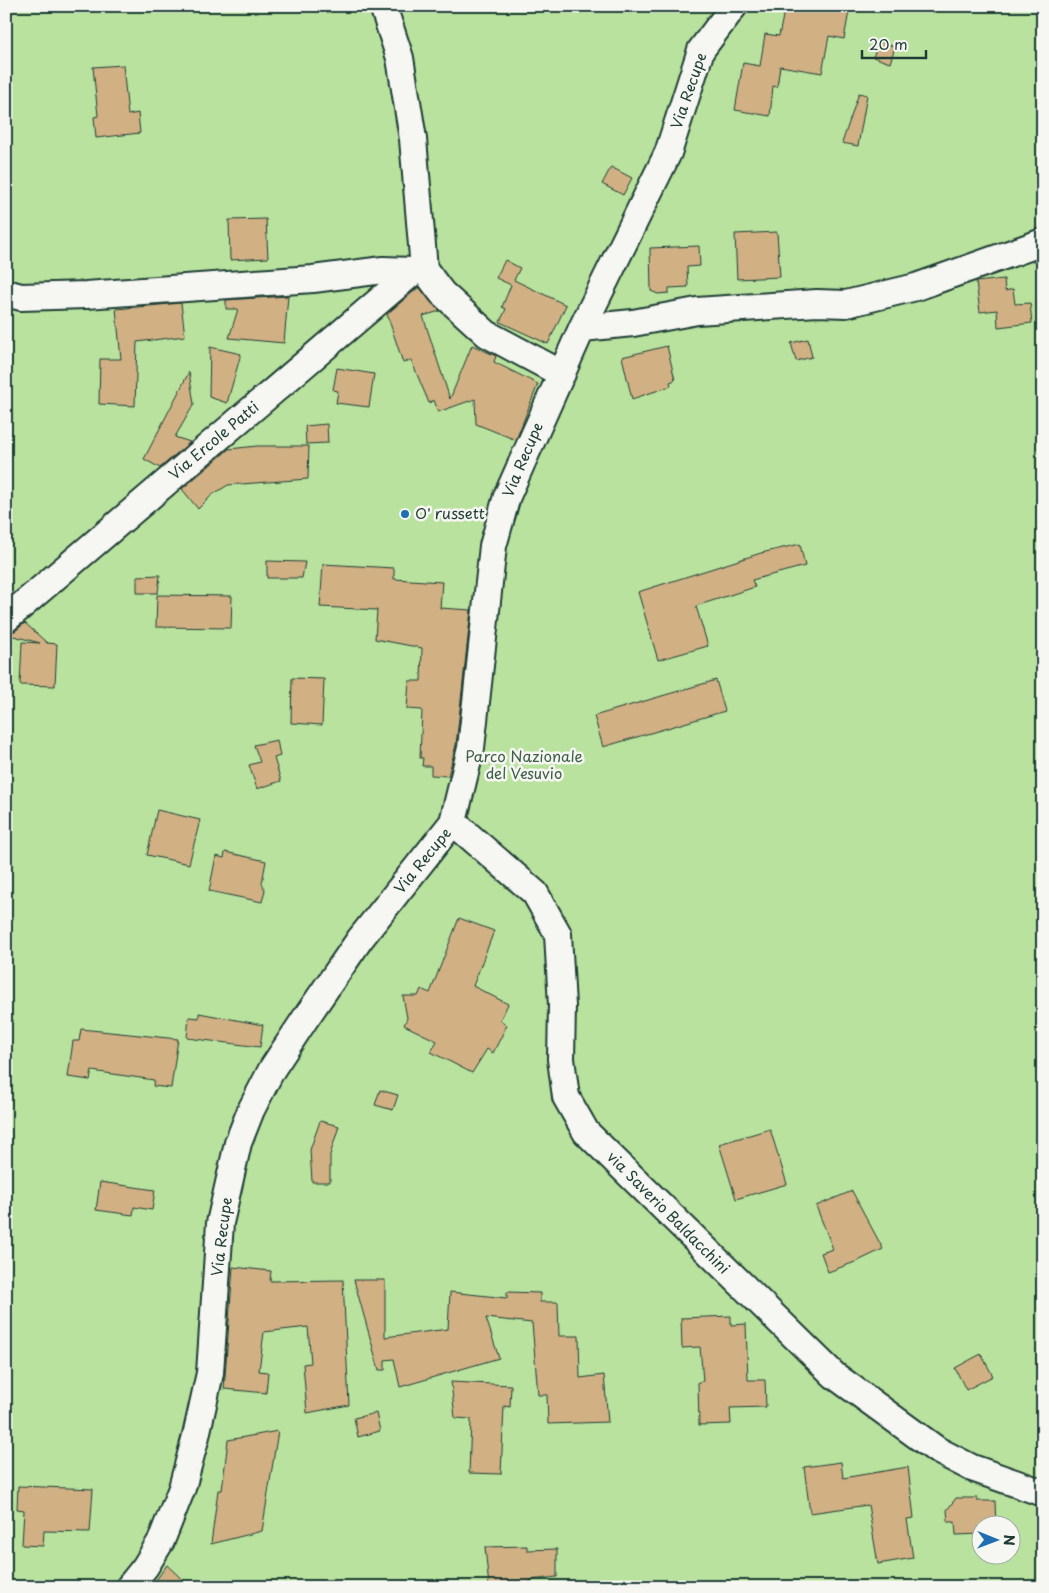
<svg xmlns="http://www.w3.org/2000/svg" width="1049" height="1593" viewBox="0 0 1049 1593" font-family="'Playpen Sans',sans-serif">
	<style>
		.green { fill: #b9e29e; stroke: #6c9069; fill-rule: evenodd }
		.building { fill: #d1b084; stroke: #1f3d34 }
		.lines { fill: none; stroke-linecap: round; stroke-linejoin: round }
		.minor-casing { stroke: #1f3d34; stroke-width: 30 }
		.minor { stroke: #f6f6f2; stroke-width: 26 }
		.poi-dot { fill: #1f6fb2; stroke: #f6f6f2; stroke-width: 2 }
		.labels { text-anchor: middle; stroke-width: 5; stroke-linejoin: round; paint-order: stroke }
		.street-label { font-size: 15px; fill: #1f3d34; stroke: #f6f6f2 }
		.poi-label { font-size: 15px; fill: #1f3d34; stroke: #f6f6f2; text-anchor: start }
		.park-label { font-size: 15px; fill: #3e5e49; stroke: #f6f6f2 }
	</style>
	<rect width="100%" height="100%" fill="#f6f6f2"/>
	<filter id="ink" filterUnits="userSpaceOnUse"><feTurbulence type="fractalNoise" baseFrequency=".02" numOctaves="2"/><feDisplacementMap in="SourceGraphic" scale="10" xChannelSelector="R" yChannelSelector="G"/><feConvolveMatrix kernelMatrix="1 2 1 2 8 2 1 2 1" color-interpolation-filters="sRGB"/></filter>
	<g filter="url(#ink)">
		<path class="green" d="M 6,6 L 1043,6 L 1043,1587 L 6,1587 ZM 982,1526 L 1012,1526 L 1012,1556 L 982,1556 Z"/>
		<path class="building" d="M 785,6 L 850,6 L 844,39 L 829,36 L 822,73 L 780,66 L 777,87 L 773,86 L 770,116 L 735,110 L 743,63 L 760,66 L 765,34 L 779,36 Z
			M 879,41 L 895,47 L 890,63 L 873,57 Z
			M 123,65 L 128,115 L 138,113 L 140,133 L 96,138 L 94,117 L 98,116 L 93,67 Z
			M 859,93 L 867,95 L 858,146 L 842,143 Z
			M 611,167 L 632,178 L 623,195 L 602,184 Z
			M 266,219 L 268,258 L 230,260 L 229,220 Z
			M 777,232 L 780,277 L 737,279 L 735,234 Z
			M 699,246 L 700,266 L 687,267 L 688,287 L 669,288 L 669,293 L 658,294 L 651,291 L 650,248 Z
			M 505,260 L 520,268 L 514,280 L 566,305 L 548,344 L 500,322 L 506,309 L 502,307 L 511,285 L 496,278 Z
			M 1004,279 L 1005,291 L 1013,289 L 1015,304 L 1030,303 L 1032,323 L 998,327 L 997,310 L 980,312 L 976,282 Z
			M 419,287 L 440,311 L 423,316 L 450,399 L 472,345 L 496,356 L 494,362 L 538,384 L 516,440 L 476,424 L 475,399 L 438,412 L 434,400 L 429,403 L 411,360 L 403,363 L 387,314 Z
			M 288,296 L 284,343 L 229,338 L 238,309 L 226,309 L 226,300 Z
			M 181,303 L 185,336 L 137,342 L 135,406 L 99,404 L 100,359 L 121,359 L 116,309 Z
			M 808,339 L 812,357 L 796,361 L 791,343 Z
			M 667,346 L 675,380 L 670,382 L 671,386 L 632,399 L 622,357 Z
			M 210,347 L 241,354 L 227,403 L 209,397 Z
			M 337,368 L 374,374 L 369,407 L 336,403 L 338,391 L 333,390 Z
			M 189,372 L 194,404 L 175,437 L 190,442 L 160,468 L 144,459 Z
			M 327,424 L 328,443 L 306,444 L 305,426 Z
			M 257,446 L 309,446 L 308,479 L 228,485 L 212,495 L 198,509 L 182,489 L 229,449 Z
			M 800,544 L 805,566 L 752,580 L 755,587 L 696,606 L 708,646 L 658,660 L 638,592 L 761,553 Z
			M 267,561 L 305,562 L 302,578 L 267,578 Z
			M 323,564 L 394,568 L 394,579 L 442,582 L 440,608 L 471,610 L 456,745 L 448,776 L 431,775 L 431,766 L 422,766 L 423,758 L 420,758 L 422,710 L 407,709 L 409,681 L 421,681 L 422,648 L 375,639 L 377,610 L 320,607 Z
			M 160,575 L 158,593 L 137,593 L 137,576 Z
			M 157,595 L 232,596 L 231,628 L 156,627 Z
			M 25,623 L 47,643 L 57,644 L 55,686 L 20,685 L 22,642 L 40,643 L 6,634 L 15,631 Z
			M 292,678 L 324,679 L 322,725 L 291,723 Z
			M 716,680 L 725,711 L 603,747 L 594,716 Z
			M 277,740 L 280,756 L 274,758 L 281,781 L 257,789 L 249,765 L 260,762 L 254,745 Z
			M 157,810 L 200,820 L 189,864 L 147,855 Z
			M 225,852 L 266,861 L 262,883 L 265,890 L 262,902 L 209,891 L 216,856 L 224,858 Z
			M 459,918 L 494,931 L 473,986 L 508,1004 L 500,1020 L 507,1025 L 493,1053 L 487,1049 L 472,1073 L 431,1052 L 437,1041 L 404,1025 L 407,1018 L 403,996 L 418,996 L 421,989 L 430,993 Z
			M 199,1013 L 263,1025 L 260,1047 L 187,1038 L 189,1017 L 199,1018 Z
			M 81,1029 L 178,1039 L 171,1088 L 153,1086 L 154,1080 L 92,1071 L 90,1080 L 68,1077 L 73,1041 L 79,1041 Z
			M 380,1090 L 398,1095 L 393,1110 L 375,1105 Z
			M 320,1121 L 339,1126 L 330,1155 L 330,1182 L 312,1182 L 310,1150 Z
			M 770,1129 L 787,1184 L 736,1199 L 719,1144 Z
			M 100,1182 L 155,1190 L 152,1210 L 134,1207 L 133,1215 L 96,1210 Z
			M 852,1191 L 883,1249 L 858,1261 L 828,1272 L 821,1253 L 833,1249 L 816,1206 Z
			M 233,1267 L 271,1271 L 270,1281 L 343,1280 L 349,1405 L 307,1413 L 303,1364 L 311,1363 L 308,1327 L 264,1332 L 259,1371 L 268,1372 L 266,1393 L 224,1389 Z
			M 354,1280 L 385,1280 L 385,1337 L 448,1329 L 450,1292 L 507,1298 L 507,1292 L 540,1293 L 540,1302 L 558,1302 L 559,1336 L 579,1336 L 580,1378 L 604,1375 L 608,1422 L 548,1424 L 547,1395 L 538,1395 L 532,1323 L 486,1318 L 499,1358 L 400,1387 L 394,1359 L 385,1360 L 385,1370 L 379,1370 Z
			M 731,1316 L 731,1325 L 746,1324 L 748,1380 L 765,1380 L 766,1407 L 730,1408 L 731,1424 L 699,1425 L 698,1382 L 703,1381 L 700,1347 L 682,1348 L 681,1318 Z
			M 981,1354 L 993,1376 L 966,1390 L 955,1368 Z
			M 451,1382 L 511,1385 L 510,1407 L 504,1406 L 501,1474 L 469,1473 L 471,1419 L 455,1418 Z
			M 376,1413 L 380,1431 L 358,1437 L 354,1418 Z
			M 278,1431 L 262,1531 L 211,1544 L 218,1490 L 222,1490 L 228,1440 Z
			M 841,1462 L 843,1478 L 908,1467 L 914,1518 L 907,1519 L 913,1558 L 878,1564 L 868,1505 L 810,1513 L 804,1467 Z
			M 18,1486 L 93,1489 L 90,1532 L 44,1531 L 43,1546 L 22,1545 L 24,1510 L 17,1509 Z
			M 956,1498 L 977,1498 L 977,1501 L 995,1501 L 996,1526 L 982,1526 L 982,1534 L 956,1535 L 955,1522 L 948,1522 L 947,1510 Z
			M 527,1546 L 527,1550 L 557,1549 L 557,1577 L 530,1580 L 530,1587 L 489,1587 L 485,1547 Z
			M 167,1565 L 190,1587 L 151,1587 Z"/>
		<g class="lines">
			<defs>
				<path id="minor" d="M 383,6 L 400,58 L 413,139 L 424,269 L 442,293 L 487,334 L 562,374
					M 6,293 L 21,297 L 86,295 L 313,279 L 383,270 L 414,271
					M 582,328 L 633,323 L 697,311 L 817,303 L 846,304 L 916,287 L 1043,242
					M 6,619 L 414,271 L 424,269
					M 453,822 L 535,893 L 558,934 L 562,1006 L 561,1059 L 566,1097 L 586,1132 L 834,1375 L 937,1450 L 972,1468 L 1043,1493
					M 129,1587 L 145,1567 L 161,1541 L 182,1488 L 196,1436 L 210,1373 L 220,1223 L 238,1143 L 251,1110 L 272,1069 L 305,1019 L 360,939 L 453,822 L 471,748 L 493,546 L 507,496 L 582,328 L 668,153 L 701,50 L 734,6"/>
			</defs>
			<use href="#minor" class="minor-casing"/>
			<use href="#minor" class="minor"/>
		</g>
	</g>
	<circle class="poi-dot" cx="405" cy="514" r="5"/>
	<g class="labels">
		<g class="street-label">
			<text transform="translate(689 91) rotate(-71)" y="5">Via Recupe</text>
			<text transform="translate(214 441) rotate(-40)" y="5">Via Ercole Patti</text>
			<text transform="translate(523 460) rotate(-67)" y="5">Via Recupe</text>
			<text transform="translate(423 861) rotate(-51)" y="5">Via Recupe</text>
			<text transform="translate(668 1213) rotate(45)" y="5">via Saverio Baldacchini</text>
			<text transform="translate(222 1237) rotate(-83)" y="5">Via Recupe</text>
		</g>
		<g class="poi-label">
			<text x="415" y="519">O' russett</text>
		</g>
		<g class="park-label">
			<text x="524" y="762">Parco Nazionale<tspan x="524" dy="17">del Vesuvio</tspan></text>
		</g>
	</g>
	<rect width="1049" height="1593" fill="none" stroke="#f6f6f2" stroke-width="25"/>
	<rect x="12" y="12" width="1024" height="1568" fill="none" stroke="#1f3d34" stroke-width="2" filter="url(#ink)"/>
	<g transform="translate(996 1540) rotate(91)"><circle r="24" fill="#f6f6f2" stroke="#a0aca6"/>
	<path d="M0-4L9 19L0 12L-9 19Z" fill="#1f6fb2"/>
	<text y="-8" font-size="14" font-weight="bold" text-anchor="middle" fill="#1f3d34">N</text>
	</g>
	<path d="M862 50v8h64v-8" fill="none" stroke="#1f3d34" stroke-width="2.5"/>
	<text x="869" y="50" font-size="15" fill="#1f3d34" stroke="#f6f6f2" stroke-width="4" paint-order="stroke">20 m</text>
</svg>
